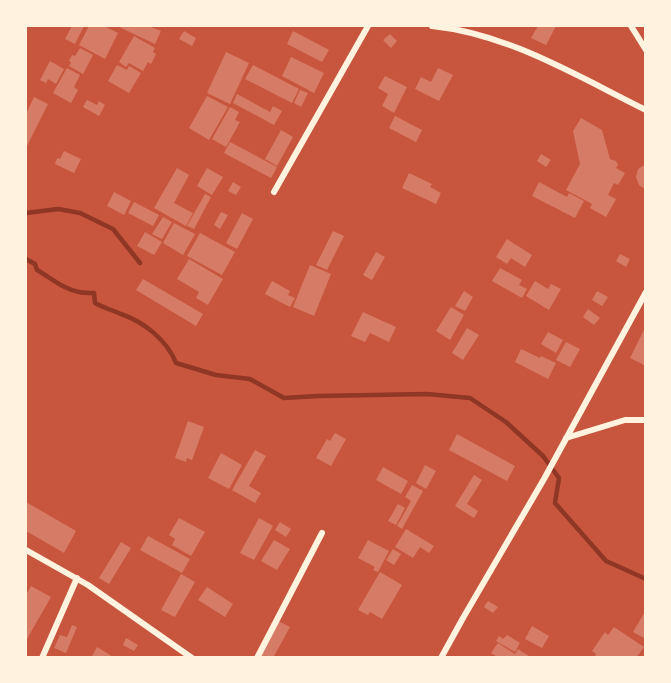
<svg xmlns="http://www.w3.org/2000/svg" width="671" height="683" viewBox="0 0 671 683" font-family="'Asap Condensed',sans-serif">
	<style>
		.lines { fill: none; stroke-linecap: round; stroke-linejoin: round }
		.stream { stroke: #8f3625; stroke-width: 4.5 }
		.building { fill: #d67c66 }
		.minor { stroke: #fff3e0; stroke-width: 6 }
	</style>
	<rect width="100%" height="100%" fill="#c8553d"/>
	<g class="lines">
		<path class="stream" d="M 26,213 L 58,209 L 80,213 L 113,229 L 140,263
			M 26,259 L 35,264 L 37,270 C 51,278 63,289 79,292 C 84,293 89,293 94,293 L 95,303 C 104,308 112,310 121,314 C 144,322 167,340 176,363 L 216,375 L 250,379 L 284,398 L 318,396 L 427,394 L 470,398 L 506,422 L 543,456 L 559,478 L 555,503 L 606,561 L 646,579"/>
	</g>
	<path class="building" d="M 72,26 L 84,26 L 75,44 L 65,39 Z
		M 89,26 L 104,26 L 118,33 L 105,59 L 79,45 Z
		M 117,26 L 148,26 L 161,31 L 155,44 Z
		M 538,26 L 556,26 L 546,45 L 531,38 Z
		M 184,31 L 196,38 L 192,46 L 179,39 Z
		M 293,31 L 329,50 L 322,62 L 287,44 Z
		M 390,34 L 397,41 L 391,48 L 383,40 Z
		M 134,36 L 155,48 L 153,52 L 156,54 L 151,64 L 148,62 L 143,71 L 129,63 L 126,67 L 119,62 Z
		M 80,48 L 93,55 L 83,74 L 69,66 L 71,62 L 69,61 L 72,55 L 75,56 Z
		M 226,52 L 249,63 L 230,104 L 207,93 Z
		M 291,57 L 324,73 L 314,93 L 282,76 Z
		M 50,61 L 64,69 L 56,84 L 48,79 L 46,83 L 40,80 Z
		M 117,65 L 127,70 L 129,66 L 141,73 L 129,93 L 108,81 Z
		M 253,65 L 299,89 L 292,103 L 245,79 Z
		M 67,68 L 80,75 L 74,87 L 78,90 L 71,103 L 53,93 Z
		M 438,68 L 453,75 L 439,101 L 415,89 L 421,77 L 431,82 Z
		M 385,76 L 407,87 L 394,113 L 382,106 L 388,94 L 378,88 Z
		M 300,90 L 308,93 L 301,107 L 294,103 Z
		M 237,94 L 270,112 L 273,106 L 282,111 L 274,125 L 233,103 Z
		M 207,96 L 228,107 L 209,140 L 189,128 Z
		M 34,97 L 48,104 L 26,148 L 26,114 Z
		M 87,100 L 97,105 L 99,101 L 105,105 L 99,116 L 83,107 Z
		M 230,107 L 239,112 L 235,120 L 240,122 L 226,147 L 212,139 Z
		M 395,116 L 422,130 L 416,142 L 389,128 Z
		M 581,118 L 602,130 L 610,159 L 616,161 L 618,165 L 616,168 L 625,173 L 618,185 L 614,183 L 608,195 L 616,199 L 606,217 L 590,208 L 592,204 L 566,190 L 580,164 L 573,131 Z
		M 281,130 L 293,137 L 277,166 L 265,159 Z
		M 230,142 L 277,167 L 271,178 L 224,153 Z
		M 64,151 L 81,159 L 74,173 L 55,164 L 57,158 L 60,159 Z
		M 541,154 L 551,160 L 546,167 L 537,161 Z
		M 646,164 L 646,190 L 639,185 L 636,177 L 638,169 Z
		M 177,168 L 189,175 L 174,203 L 193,213 L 186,226 L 154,208 Z
		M 207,168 L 223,177 L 212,195 L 197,186 Z
		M 409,173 L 432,184 L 430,187 L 441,193 L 436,204 L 402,188 Z
		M 233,182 L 241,187 L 236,195 L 228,191 Z
		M 539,182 L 567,197 L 569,193 L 584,201 L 575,218 L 532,196 Z
		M 114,192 L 131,201 L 124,215 L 107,206 Z
		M 205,194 L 211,197 L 194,229 L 187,226 Z
		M 134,202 L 159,215 L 153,226 L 128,213 Z
		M 221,212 L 228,215 L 220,229 L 214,225 Z
		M 242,213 L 253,219 L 237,249 L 226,243 Z
		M 163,217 L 172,222 L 162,239 L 152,234 Z
		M 174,223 L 195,234 L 183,255 L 163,243 Z
		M 333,231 L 344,236 L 327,270 L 316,265 Z
		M 145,232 L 162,242 L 154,255 L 137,246 Z
		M 200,233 L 235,252 L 222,275 L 187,256 Z
		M 507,239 L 532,255 L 525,267 L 511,258 L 507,264 L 496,257 Z
		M 376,252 L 385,257 L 372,280 L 363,275 Z
		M 620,254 L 630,259 L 626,267 L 616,261 Z
		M 189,259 L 223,279 L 208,305 L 196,298 L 199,292 L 177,279 Z
		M 310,265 L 331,274 L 314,316 L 293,307 Z
		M 500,268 L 522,280 L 519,285 L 527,289 L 522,298 L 492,281 Z
		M 143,279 L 203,314 L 196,326 L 136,290 Z
		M 272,281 L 290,291 L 288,295 L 295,298 L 290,307 L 265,294 Z
		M 535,281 L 548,289 L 551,284 L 561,289 L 549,310 L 526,296 Z
		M 464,291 L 473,297 L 465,311 L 455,306 Z
		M 597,291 L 608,297 L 602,306 L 592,300 Z
		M 451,307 L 464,315 L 450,340 L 436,331 Z
		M 588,309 L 600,318 L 594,325 L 583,317 Z
		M 363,312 L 396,327 L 389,342 L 370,333 L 365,342 L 351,336 Z
		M 646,326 L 646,366 L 630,358 Z
		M 467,328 L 479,335 L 463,360 L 452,353 Z
		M 548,332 L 563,340 L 556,353 L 541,344 Z
		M 566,342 L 580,349 L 570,367 L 556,360 Z
		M 521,349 L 540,358 L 541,356 L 556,363 L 548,379 L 515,362 Z
		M 188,421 L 204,427 L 192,460 L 187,458 L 186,462 L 175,458 Z
		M 335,433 L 346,439 L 331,466 L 316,458 L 327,439 L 330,441 Z
		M 457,434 L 515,466 L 507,481 L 449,450 Z
		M 255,450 L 266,456 L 249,486 L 261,493 L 255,503 L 232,490 Z
		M 221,453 L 242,465 L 229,489 L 208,478 Z
		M 425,465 L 436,471 L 426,489 L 416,483 Z
		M 383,467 L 408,481 L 401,494 L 376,480 Z
		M 474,475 L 482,480 L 467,504 L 478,511 L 474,518 L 455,506 Z
		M 412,485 L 423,491 L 402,529 L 397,526 L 411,501 L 405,497 Z
		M 26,502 L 76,531 L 64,553 L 26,531 Z
		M 398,504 L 405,508 L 396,525 L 388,521 Z
		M 179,518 L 205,532 L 191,556 L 172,545 L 175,539 L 169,535 Z
		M 259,518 L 273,526 L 254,560 L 240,553 Z
		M 280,522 L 291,529 L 286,537 L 275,530 Z
		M 406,529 L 434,546 L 429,553 L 420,547 L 413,558 L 395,547 Z
		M 148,536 L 190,559 L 182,573 L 140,550 Z
		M 274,540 L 290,549 L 277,570 L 261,561 Z
		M 368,540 L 389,551 L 378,572 L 373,570 L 375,567 L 358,558 Z
		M 121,542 L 131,548 L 109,584 L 99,578 Z
		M 393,549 L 401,554 L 394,565 L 386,560 Z
		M 380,572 L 402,585 L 382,619 L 370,612 L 368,615 L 358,610 Z
		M 181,574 L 195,582 L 175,617 L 161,610 Z
		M 31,586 L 51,597 L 27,639 L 26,638 L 26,595 Z
		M 207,587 L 233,604 L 225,617 L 198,600 Z
		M 488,601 L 498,607 L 493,613 L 484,607 Z
		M 646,610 L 646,639 L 633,632 Z
		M 278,621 L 290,627 L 273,658 L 258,658 Z
		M 72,625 L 77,627 L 66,653 L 54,648 L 60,635 L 67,637 Z
		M 532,626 L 549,636 L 542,648 L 525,639 Z
		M 614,627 L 644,647 L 636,658 L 594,658 L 596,654 L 592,651 L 605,632 L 608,635 Z
		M 507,635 L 520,643 L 515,652 L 496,641 L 499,636 L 503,639 Z
		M 126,638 L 138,645 L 134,651 L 123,645 Z
		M 498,643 L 515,654 L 518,649 L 532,658 L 499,658 L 491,653 Z
		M 97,647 L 115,658 L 91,658 Z"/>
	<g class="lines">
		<path class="minor" d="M 432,26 C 509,34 577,76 646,110
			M 631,26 L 646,50
			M 274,192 L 368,26
			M 566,438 L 625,420 L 646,420
			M 26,550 L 88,585 L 192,658
			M 42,658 L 77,578
			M 257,658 L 322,533
			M 441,658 L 463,618 L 544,479 L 646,292"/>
	</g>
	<rect width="671" height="683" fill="none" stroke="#fff3e0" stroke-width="54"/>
</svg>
